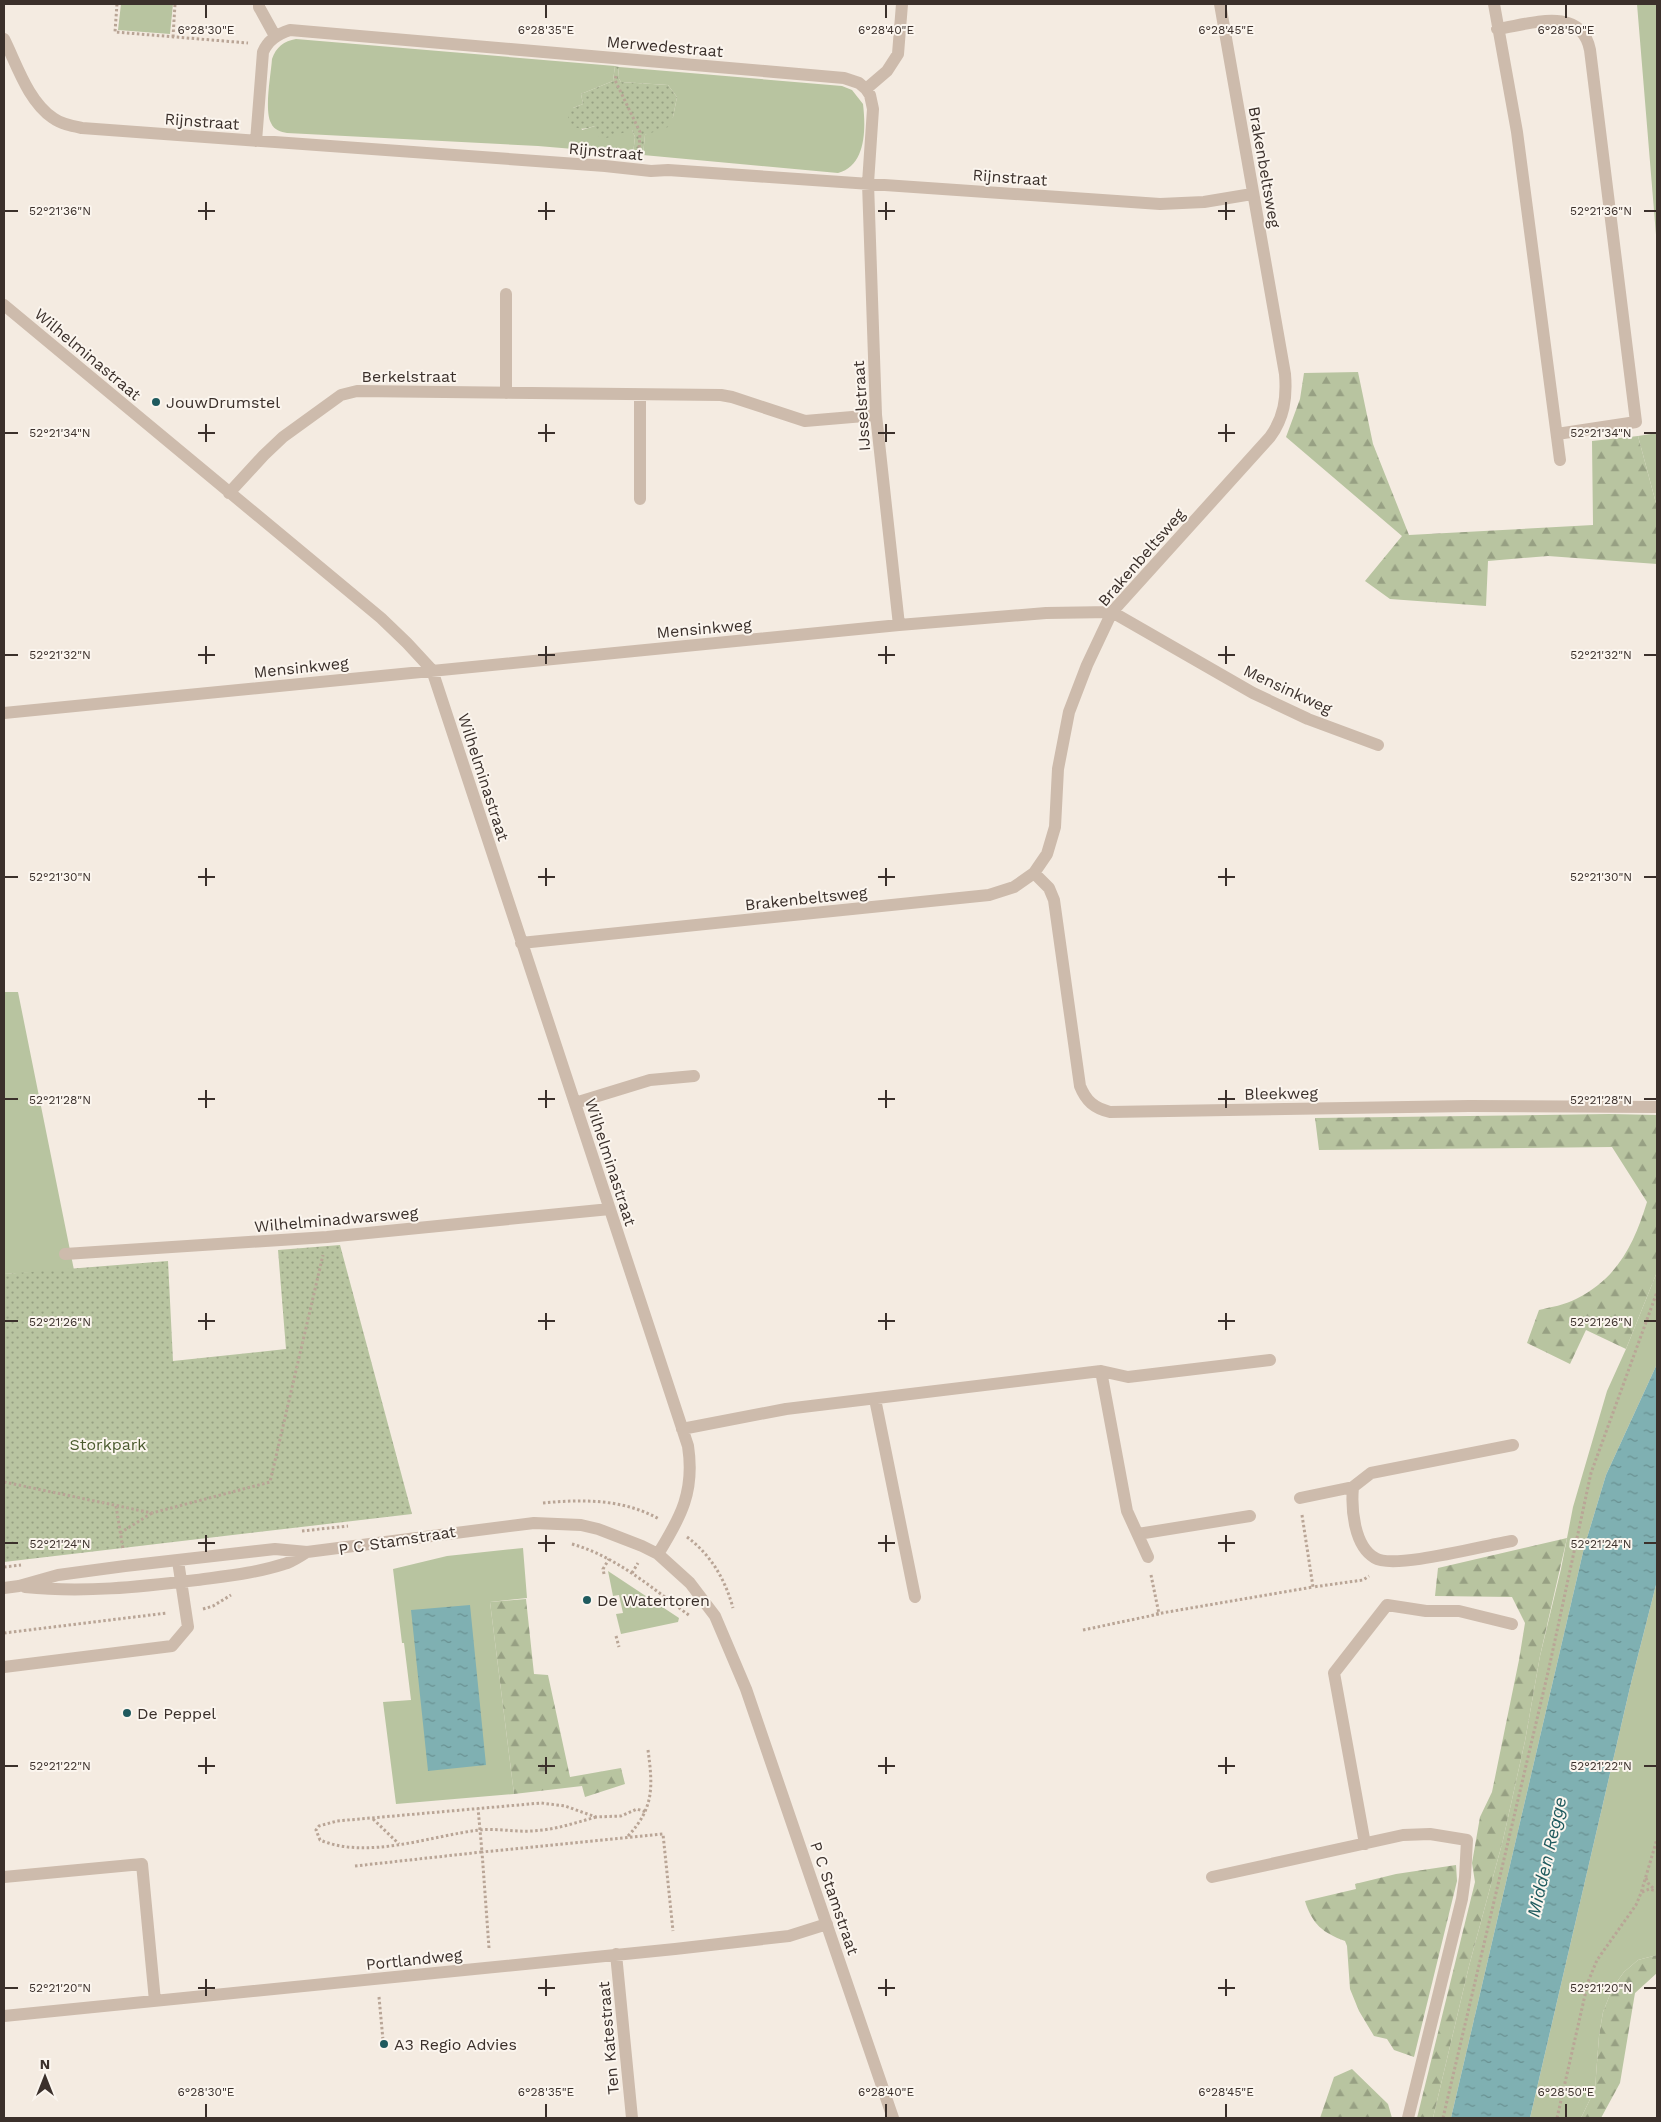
<svg xmlns="http://www.w3.org/2000/svg" width="1661" height="2122" viewBox="0 0 1661 2122" font-family="'Work Sans',sans-serif">
	<style>
		.grass { fill: #b8c4a0 }
		.forest { fill: url(#forest-firs) }
		.park { fill: url(#park-dots) }
		.water { fill: url(#water-ripples) }
		.lines { fill: none; stroke-linecap: round; stroke-linejoin: round }
		.path { stroke: #b9a596; stroke-width: 3; stroke-dasharray: 2.5 2.5; stroke-linecap: butt }
		.minor { stroke: #cdbbac; stroke-width: 12 }
		.ticks { fill: none; stroke: #3b302b; stroke-width: 2 }
		.poi-dot { fill: #1f5a5e; stroke: #fbf5ee; stroke-width: 2 }
		.labels { text-anchor: middle; stroke-width: 4; stroke-linejoin: round; paint-order: stroke }
		.street-label { font-size: 16px; fill: #3b302b; stroke: #fbf5ee }
		.poi-label { font-size: 16px; fill: #3b302b; stroke: #fbf5ee; text-anchor: start }
		.park-label { font-size: 16px; fill: #4a5a2e; stroke: #fbf5ee }
		.water-label { font-size: 18px; font-style: italic; fill: #1f5a5e; stroke: #fbf5ee }
		.ticks-label { font-size: 12px; text-anchor: middle; fill: #3b302b; stroke: #fbf5ee; stroke-width: 4; stroke-linejoin: round; paint-order: stroke }
	</style>
	<defs>
		<pattern id="forest-firs" width="22" height="20" patternUnits="userSpaceOnUse" patternTransform="scale(1.25)"><rect width="22" height="20" fill="#b8c4a0"/><path d="M5 1l3.5 6h-7zM16 11l3.5 6h-7z" fill="#97a083"/></pattern>
		<pattern id="park-dots" width="8" height="8" patternUnits="userSpaceOnUse" patternTransform="scale(1.25)"><rect width="8" height="8" fill="#b8c4a0"/><path d="M2 2h.1M6 6h.1" fill="none" stroke="#97a083" stroke-width="1.8" stroke-linecap="round"/></pattern>
		<pattern id="water-ripples" width="26" height="14" patternUnits="userSpaceOnUse" patternTransform="scale(1.25)"><rect width="26" height="14" fill="#7fb0b2"/><path d="M2 4q2-2 4 0t4 0M15 11q2-2 4 0t4 0" fill="none" stroke="#699091"/></pattern>
	</defs>
	<rect width="100%" height="100%" fill="#f4ebe1"/>
	<path class="grass" d="M 121,4 L 173,4 L 170,34 L 118,30 Z
		M 1637,4 L 1657,4 L 1657,247 Z
		M 296,39 L 615,66 L 613,81 L 581,94 L 583,104 L 573,108 L 582,130 L 595,126 L 632,130 L 635,137 L 633,154 L 538,146 L 287,133 C 281,132 274,130 271,123 C 264,110 271,74 272,59 C 276,47 284,41 296,39 Z
		M 619,67 L 842,86 L 852,90 L 863,104 C 866,129 866,166 838,173 L 643,155 L 645,135 L 673,117 L 677,97 L 668,85 L 621,82 L 618,77 Z
		M 1657,433 L 1657,507 L 1638,436 Z
		M 4,992 L 18,992 L 74,1270 L 4,1274 Z
		M 1657,1272 L 1657,1364 L 1606,1475 L 1584,1548 L 1451,2118 L 1433,2118 L 1469,1966 L 1503,1840 L 1525,1741 L 1540,1656 L 1561,1569 L 1573,1507 L 1607,1391 L 1626,1349 Z
		M 523,1548 L 527,1598 L 490,1602 L 514,1794 L 396,1804 L 383,1702 L 411,1700 L 404,1643 L 402,1643 L 393,1569 L 447,1556 Z
		M 608,1571 L 679,1618 L 678,1622 L 621,1634 L 616,1614 L 623,1613 L 619,1595 L 613,1596 Z
		M 1657,1581 L 1657,1955 L 1638,1960 L 1624,1972 L 1613,1987 L 1603,2012 L 1599,2036 L 1595,2089 L 1581,2118 L 1530,2118 L 1631,1683 Z"/>
	<path class="forest" d="M 1358,372 L 1373,444 L 1409,535 L 1593,525 L 1592,441 L 1638,436 L 1657,507 L 1657,564 L 1548,556 L 1488,561 L 1486,606 L 1390,599 L 1365,581 L 1402,536 L 1286,437 L 1300,399 L 1304,373 Z
		M 1609,1114 L 1657,1115 L 1657,1272 L 1626,1349 L 1586,1330 L 1570,1364 L 1527,1343 L 1539,1310 C 1551,1307 1565,1305 1576,1299 C 1618,1278 1634,1244 1647,1202 L 1612,1147 L 1319,1150 L 1315,1118 Z
		M 1567,1538 L 1540,1656 L 1525,1741 L 1503,1840 L 1469,1966 L 1433,2118 L 1417,2118 L 1475,1882 L 1472,1863 L 1480,1817 L 1492,1792 L 1519,1660 L 1525,1623 L 1512,1597 L 1435,1596 L 1438,1568 Z
		M 526,1599 L 534,1674 L 548,1675 L 570,1777 L 621,1768 L 625,1784 L 585,1797 L 582,1786 L 514,1794 L 490,1602 Z
		M 1456,1865 L 1457,1881 L 1414,2057 L 1394,2050 L 1387,2039 L 1374,2036 L 1359,2011 L 1350,1989 L 1347,1946 L 1345,1941 C 1323,1933 1312,1924 1305,1901 L 1356,1889 L 1355,1884 L 1396,1874 Z
		M 1657,1955 L 1657,1973 L 1635,1993 L 1620,2083 L 1601,2118 L 1581,2118 L 1595,2089 L 1599,2036 L 1603,2012 L 1613,1987 L 1624,1972 L 1638,1960 Z
		M 1352,2069 L 1388,2104 L 1392,2118 L 1320,2118 L 1334,2077 Z"/>
	<path class="park" d="M 615,66 L 619,67 L 618,77 L 621,82 L 668,85 L 677,97 L 673,117 L 668,127 L 645,135 L 643,155 L 633,154 L 635,137 L 632,130 L 600,140 L 595,126 C 585,129 581,130 572,126 L 568,117 L 573,108 L 583,104 L 581,94 L 613,81 Z
		M 340,1245 L 412,1514 L 4,1562 L 4,1274 L 168,1261 L 173,1361 L 286,1349 L 278,1250 Z"/>
	<path class="water" d="M 1657,1364 L 1657,1581 L 1631,1683 L 1530,2118 L 1451,2118 L 1584,1548 L 1606,1475 Z
		M 470,1605 L 486,1765 L 428,1771 L 411,1610 Z"/>
	<g class="lines">
		<path class="path" d="M 117,4 L 115,32 L 248,43
			M 173,37 L 175,4
			M 616,76 L 615,80 L 640,132 L 639,151
			M 4,1482 L 152,1513 L 270,1482 L 323,1255
			M 543,1503 C 582,1499 624,1499 659,1519
			M 116,1506 L 123,1549
			M 1302,1515 L 1313,1587 L 1363,1580 L 1369,1576
			M 302,1531 L 348,1526
			M 120,1533 L 152,1513
			M 687,1537 C 711,1555 725,1579 733,1608
			M 572,1544 C 617,1557 652,1588 690,1616
			M 4,1567 L 21,1565
			M 632,1573 L 638,1563
			M 604,1574 L 603,1569 L 609,1559
			M 203,1609 L 213,1606 L 231,1595
			M 1156,1614 L 1313,1587
			M 1083,1630 L 1159,1614 L 1151,1575
			M 4,1633 L 167,1613
			M 616,1636 L 619,1647
			M 596,1817 C 575,1823 554,1830 532,1831 C 514,1832 496,1828 479,1830 C 431,1836 367,1860 320,1840 L 316,1830 L 319,1826 L 337,1821 L 541,1803 L 565,1806 L 596,1817 L 621,1816 L 637,1809 L 646,1812
			M 373,1819 L 399,1844
			M 628,1836 C 654,1808 653,1787 648,1750
			M 355,1866 L 482,1852 L 478,1808
			M 1646,1878 L 1648,1883 L 1654,1889
			M 1642,1892 L 1649,1889 L 1657,1891
			M 489,1948 L 482,1852 L 663,1834 L 673,1931
			M 379,1997 L 383,2040
			M 1443,2118 L 1549,1668 L 1591,1473 L 1657,1292
			M 1557,2118 L 1588,1982 L 1597,1960 L 1636,1905 L 1641,1893 L 1657,1839"/>
		<path class="minor" d="M 259,4 L 259,7 L 275,36
			M 1494,4 L 1517,132 L 1560,460
			M 1497,29 C 1531,24 1581,5 1590,50 L 1636,422 L 1557,434
			M 4,39 C 17,65 28,101 53,118 C 61,124 72,126 82,128 L 605,166 L 651,171 L 668,170 L 1160,204 L 1204,202 L 1252,194
			M 866,89 L 887,71 L 898,54 L 902,4
			M 256,141 L 263,52 C 268,40 277,34 290,30 L 844,78 L 859,83 L 866,89 L 870,95 L 873,109 L 868,183 L 876,415 L 899,625
			M 4,305 L 381,618 L 407,643 L 432,670 L 688,1446 C 695,1491 681,1517 658,1554
			M 506,393 L 506,294
			M 229,493 L 264,455 L 283,437 L 341,395 L 357,391 L 721,395 L 732,397 L 805,421 L 876,415
			M 640,499 L 640,395
			M 4,713 L 899,625 L 1046,613 L 1112,612 L 1253,693 L 1308,719 L 1378,745
			M 1034,873 L 1049,888 L 1054,900 L 1080,1086 C 1086,1101 1094,1108 1110,1112 L 1469,1106 L 1657,1107
			M 521,943 L 989,895 L 1014,887 L 1034,873 L 1047,854 L 1055,827 L 1058,769 L 1069,712 L 1087,665 L 1112,612 L 1270,437 C 1284,418 1287,398 1285,374 L 1220,4
			M 575,1103 L 650,1080 L 694,1076
			M 65,1254 L 327,1237 L 610,1209
			M 1101,1371 L 1127,1511 L 1148,1557
			M 875,1399 L 915,1597
			M 682,1429 L 786,1409 L 1101,1371 L 1128,1377 L 1270,1360
			M 1300,1498 L 1353,1487
			M 1138,1534 L 1250,1516
			M 1512,1541 C 1486,1545 1393,1570 1375,1558 C 1354,1546 1351,1509 1353,1487 L 1371,1473 L 1513,1445
			M 25,1587 C 83,1593 139,1587 197,1580 C 226,1576 256,1573 284,1564 C 292,1562 300,1556 307,1552
			M 4,1588 L 19,1586 L 58,1575 L 125,1566 L 275,1549 L 307,1552 L 534,1523 L 581,1525 L 598,1529 L 642,1546 L 658,1554 L 690,1583 L 715,1616 L 746,1689 L 893,2118
			M 4,1667 L 172,1646 L 188,1627 L 178,1561
			M 1365,1844 L 1334,1673 L 1387,1605 L 1426,1611 L 1459,1611 L 1512,1624
			M 4,1877 L 142,1864 L 155,2001
			M 1212,1877 L 1403,1835 L 1430,1834 L 1467,1840 L 1465,1877 L 1462,1899 L 1408,2118
			M 616,1954 L 632,2118
			M 4,2016 L 675,1949 L 789,1936 L 827,1924"/>
	</g>
	<path class="ticks" d="M 206,5 L 206,18M 546,5 L 546,18M 886,5 L 886,18M 1226,5 L 1226,18M 1566,5 L 1566,18M 206,202 L 206,220M 546,202 L 546,220M 886,202 L 886,220M 1226,202 L 1226,220M 5,211 L 18,211M 198,211 L 215,211M 538,211 L 555,211M 878,211 L 895,211M 1218,211 L 1235,211M 1644,211 L 1656,211M 206,424 L 206,442M 546,424 L 546,442M 886,424 L 886,442M 1226,424 L 1226,442M 5,433 L 18,433M 198,433 L 215,433M 538,433 L 555,433M 878,433 L 895,433M 1218,433 L 1235,433M 1644,433 L 1656,433M 206,646 L 206,664M 546,646 L 546,664M 886,646 L 886,664M 1226,646 L 1226,664M 5,655 L 18,655M 198,655 L 215,655M 538,655 L 555,655M 878,655 L 895,655M 1218,655 L 1235,655M 1644,655 L 1656,655M 206,868 L 206,886M 546,868 L 546,886M 886,868 L 886,886M 1226,868 L 1226,886M 5,877 L 18,877M 198,877 L 215,877M 538,877 L 555,877M 878,877 L 895,877M 1218,877 L 1235,877M 1644,877 L 1656,877M 206,1090 L 206,1108M 546,1090 L 546,1108M 886,1090 L 886,1108M 1226,1090 L 1226,1108M 5,1099 L 18,1099M 198,1099 L 215,1099M 538,1099 L 555,1099M 878,1099 L 895,1099M 1218,1099 L 1235,1099M 1644,1099 L 1656,1099M 206,1313 L 206,1330M 546,1313 L 546,1330M 886,1313 L 886,1330M 1226,1313 L 1226,1330M 5,1321 L 18,1321M 198,1321 L 215,1321M 538,1321 L 555,1321M 878,1321 L 895,1321M 1218,1321 L 1235,1321M 1644,1321 L 1656,1321M 206,1535 L 206,1552M 546,1535 L 546,1552M 886,1535 L 886,1552M 1226,1535 L 1226,1552M 5,1543 L 18,1543M 198,1543 L 215,1543M 538,1543 L 555,1543M 878,1543 L 895,1543M 1218,1543 L 1235,1543M 1644,1543 L 1656,1543M 206,1757 L 206,1774M 546,1757 L 546,1774M 886,1757 L 886,1774M 1226,1757 L 1226,1774M 5,1766 L 18,1766M 198,1766 L 215,1766M 538,1766 L 555,1766M 878,1766 L 895,1766M 1218,1766 L 1235,1766M 1644,1766 L 1656,1766M 206,1979 L 206,1996M 546,1979 L 546,1996M 886,1979 L 886,1996M 1226,1979 L 1226,1996M 5,1988 L 18,1988M 198,1988 L 215,1988M 538,1988 L 555,1988M 878,1988 L 895,1988M 1218,1988 L 1235,1988M 1644,1988 L 1656,1988M 206,2104 L 206,2117M 546,2104 L 546,2117M 886,2104 L 886,2117M 1226,2104 L 1226,2117M 1566,2104 L 1566,2117"/>
	<g class="poi-dot">
		<circle cx="156" cy="402" r="5"/>
		<circle cx="587" cy="1600" r="5"/>
		<circle cx="127" cy="1713" r="5"/>
		<circle cx="384" cy="2044" r="5"/>
	</g>
	<g class="labels">
		<g class="street-label">
			<text transform="translate(665 46) rotate(5)" y="6">Merwedestraat</text>
			<text transform="translate(202 121) rotate(4)" y="6">Rijnstraat</text>
			<text transform="translate(606 151) rotate(5)" y="6">Rijnstraat</text>
			<text transform="translate(1265 167) rotate(80)" y="6">Brakenbeltsweg</text>
			<text transform="translate(1010 177) rotate(4)" y="6">Rijnstraat</text>
			<text transform="translate(88 354) rotate(40)" y="6">Wilhelminastraat</text>
			<text x="409" y="382">Berkelstraat</text>
			<text transform="translate(861 406) rotate(-94)" y="6">IJsselstraat</text>
			<text transform="translate(1141 557) rotate(-49)" y="6">Brakenbeltsweg</text>
			<text transform="translate(704 628) rotate(-5)" y="6">Mensinkweg</text>
			<text transform="translate(301 667) rotate(-6)" y="6">Mensinkweg</text>
			<text transform="translate(1288 689) rotate(25)" y="6">Mensinkweg</text>
			<text transform="translate(484 777) rotate(72)" y="6">Wilhelminastraat</text>
			<text transform="translate(806 898) rotate(-6)" y="6">Brakenbeltsweg</text>
			<text transform="translate(1281 1093) rotate(-1)" y="6">Bleekweg</text>
			<text transform="translate(611 1162) rotate(72)" y="6">Wilhelminastraat</text>
			<text transform="translate(336 1219) rotate(-5)" y="6">Wilhelminadwarsweg</text>
			<text transform="translate(397 1540) rotate(-9)" y="6">P C Stamstraat</text>
			<text transform="translate(835 1898) rotate(71)" y="6">P C Stamstraat</text>
			<text transform="translate(414 1959) rotate(-6)" y="6">Portlandweg</text>
			<text transform="translate(608 2038) rotate(-95)" y="6">Ten Katestraat</text>
		</g>
		<g class="poi-label">
			<text x="166" y="408">JouwDrumstel</text>
			<text x="597" y="1606">De Watertoren</text>
			<text x="137" y="1719">De Peppel</text>
			<text x="394" y="2050">A3 Regio Advies</text>
		</g>
		<g class="park-label">
			<text x="108" y="1450">Storkpark</text>
		</g>
		<g class="water-label">
			<text transform="translate(1547 1857) rotate(-77)" y="6">Midden Regge</text>
		</g>
	</g>
	<g class="ticks-label">
		<text x="206" y="34">6°28'30"E</text>
		<text x="546" y="34">6°28'35"E</text>
		<text x="886" y="34">6°28'40"E</text>
		<text x="1226" y="34">6°28'45"E</text>
		<text x="1566" y="34">6°28'50"E</text>
		<text x="60" y="215">52°21'36"N</text>
		<text x="1601" y="215">52°21'36"N</text>
		<text x="60" y="437">52°21'34"N</text>
		<text x="1601" y="437">52°21'34"N</text>
		<text x="60" y="659">52°21'32"N</text>
		<text x="1601" y="659">52°21'32"N</text>
		<text x="60" y="881">52°21'30"N</text>
		<text x="1601" y="881">52°21'30"N</text>
		<text x="60" y="1104">52°21'28"N</text>
		<text x="1601" y="1104">52°21'28"N</text>
		<text x="60" y="1326">52°21'26"N</text>
		<text x="1601" y="1326">52°21'26"N</text>
		<text x="60" y="1548">52°21'24"N</text>
		<text x="1601" y="1548">52°21'24"N</text>
		<text x="60" y="1770">52°21'22"N</text>
		<text x="1601" y="1770">52°21'22"N</text>
		<text x="60" y="1992">52°21'20"N</text>
		<text x="1601" y="1992">52°21'20"N</text>
		<text x="206" y="2096">6°28'30"E</text>
		<text x="546" y="2096">6°28'35"E</text>
		<text x="886" y="2096">6°28'40"E</text>
		<text x="1226" y="2096">6°28'45"E</text>
		<text x="1566" y="2096">6°28'50"E</text>
	</g>
	<rect width="1661" height="2122" fill="none" stroke="#3b302b" stroke-width="10"/>
	<g transform="translate(45 2077)" stroke="#fbf5ee" stroke-width="4" paint-order="stroke">
	<path d="M0-4L9 19L0 12L-9 19Z" fill="#3b302b"/>
	<text y="-8" font-size="14" font-weight="bold" text-anchor="middle" fill="#3b302b">N</text>
	</g>
</svg>
